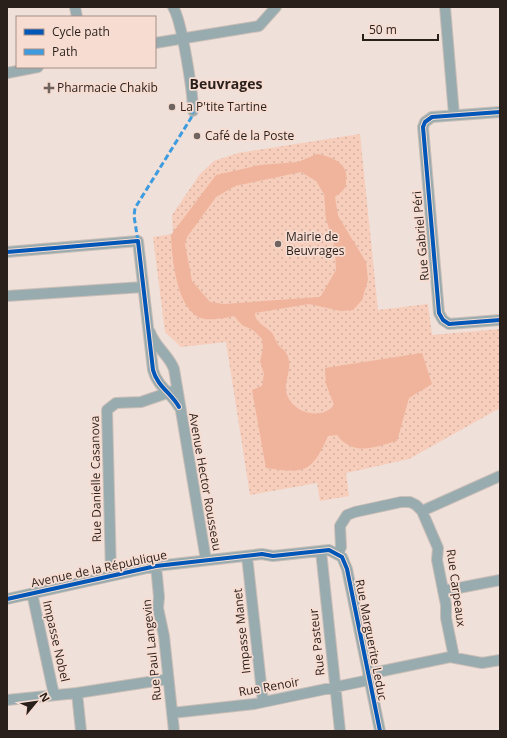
<svg xmlns="http://www.w3.org/2000/svg" width="507" height="738" viewBox="0 0 507 738" font-family="'Open Sans',sans-serif">
	<style>
		.park { fill: url(#park-dots) }
		.water { fill: #efb49b; fill-rule: evenodd }
		.lines { fill: none; stroke-linecap: round; stroke-linejoin: round }
		.minor-casing { stroke: #cabeb8; stroke-width: 12 }
		.minor { stroke: #98abae; stroke-width: 10 }
		.quiet { stroke: #3d9bdf; stroke-width: 3; stroke-dasharray: 6 3; stroke-linecap: butt }
		.cycleway-casing { stroke: #f7dcd1; stroke-width: 6 }
		.cycleway { stroke: #0057b8; stroke-width: 4 }
		.poi-dot { fill: #6e635e; stroke: #f7dcd1; stroke-width: 1.5 }
		.labels { text-anchor: middle; stroke-width: 3.5; stroke-linejoin: round; paint-order: stroke }
		.poi-label { font-size: 12px; fill: #291f1b; stroke: #f7dcd1; text-anchor: start }
		.street-label { font-size: 12px; fill: #291f1b; stroke: #f7dcd1 }
		.quarter-label { font-size: 14px; font-weight: bold; fill: #291f1b; stroke: #f7dcd1 }
	</style>
	<defs>
		<pattern id="park-dots" width="8" height="8" patternUnits="userSpaceOnUse"><rect width="8" height="8" fill="#f7cdbb"/><path d="M2 2h.1M6 6h.1" fill="none" stroke="#d4b0a0" stroke-width="1.8" stroke-linecap="round"/></pattern>
	</defs>
	<rect width="100%" height="100%" fill="#efe0d9"/>
	<path class="park" d="M 360,134 L 378,310 L 428,304 L 432,335 L 500,329 L 500,408 L 409,459 L 346,473 L 349,496 L 320,501 L 317,483 L 250,495 L 226,342 L 181,347 L 165,332 L 153,237 L 173,234 L 172,215 L 200,174 L 214,161 L 238,153 Z"/>
	<path class="water" d="M 317,154 C 330,156 349,163 346,180 C 346,183 346,187 344,189 C 342,192 337,195 335,197 L 338,216 L 366,262 L 368,280 L 362,300 L 353,310 L 341,311 L 309,304 L 255,313 C 254,322 267,327 272,333 C 275,337 276,343 280,347 C 282,349 285,350 286,353 C 295,367 282,382 287,395 C 293,413 322,421 334,405 L 326,384 L 325,368 L 422,353 L 432,384 L 409,398 L 397,441 C 374,447 354,457 337,435 L 328,436 C 312,472 306,474 266,468 L 252,390 L 262,386 L 264,374 L 260,361 L 263,349 L 262,339 L 253,330 L 242,325 L 234,316 C 225,318 209,321 201,318 C 176,309 172,257 171,235 L 216,175 L 260,165 L 298,162 ZM 301,172 L 316,181 L 324,194 L 326,219 L 335,247 L 336,270 L 321,296 L 319,297 L 224,304 L 210,302 L 192,281 L 185,244 L 187,237 L 216,197 L 235,186 Z"/>
	<g class="lines">
		<defs>
			<path id="minor" d="M 75,7 L 77,17
				M 173,7 C 182,21 193,93 193,111
				M 445,7 L 454,115
				M 155,43 L 259,26 L 276,7
				M 7,73 L 38,67
				M 500,112 L 432,117 L 425,122 L 423,127 L 439,313 L 443,320 L 449,324 L 500,320
				M 7,252 L 138,241 L 153,370 C 157,386 172,394 179,407
				M 7,296 L 143,287
				M 150,332 C 155,347 169,355 174,369 L 206,560
				M 422,511 L 500,476
				M 321,551 L 340,731
				M 338,554 L 341,547 L 340,526 L 347,515 L 355,512 L 401,502 L 410,502 L 416,505 L 422,511 L 438,548 L 437,560 L 446,605 L 446,618 L 454,657
				M 247,556 L 263,702
				M 156,566 L 159,597 L 158,608 L 164,636 L 174,731
				M 111,575 L 107,410 L 116,403 L 141,402 L 173,391
				M 443,591 L 500,580
				M 32,593 L 54,695
				M 7,599 L 156,566 L 262,554 L 273,556 L 329,550 L 342,557 L 347,569 L 380,731
				M 368,674 L 450,657 L 482,663 L 500,660
				M 7,700 L 77,693
				M 172,713 L 254,704 L 369,680
				M 81,731 L 77,693 L 168,679"/>
		</defs>
		<use href="#minor" class="minor-casing"/>
		<use href="#minor" class="minor"/>
		<path class="quiet" d="M 138,241 L 134,216 L 135,208 L 191,118 L 193,111"/>
		<defs>
			<path id="cycleway" d="M 500,112 L 432,117 L 425,122 L 423,127 L 439,313 L 443,320 L 449,324 L 500,320
				M 7,252 L 138,241 L 153,370 C 157,386 172,394 179,407
				M 7,599 L 156,566 L 262,554 L 273,556 L 329,550 L 342,557 L 347,569 L 380,731"/>
		</defs>
		<use href="#cycleway" class="cycleway-casing"/>
		<use href="#cycleway" class="cycleway"/>
	</g>
	<g class="poi-dot">
		<path d="M47 82h4v4h4v4h-4v4h-4v-4h-4v-4h4z"/>
		<circle cx="172" cy="107" r="4"/>
		<circle cx="197" cy="136" r="4"/>
		<circle cx="278" cy="244" r="4"/>
	</g>
	<g class="labels">
		<g class="poi-label">
			<text x="57" y="92">Pharmacie Chakib</text>
			<text x="180" y="111">La P'tite Tartine</text>
			<text x="205" y="140">Café de la Poste</text>
			<text x="286" y="241">Mairie de<tspan x="286" dy="14">Beuvrages</tspan></text>
		</g>
		<g class="street-label">
			<text transform="translate(421 236) rotate(-95)" y="4">Rue Gabriel Péri</text>
			<text transform="translate(96 479) rotate(-91)" y="4">Rue Danielle Casanova</text>
			<text transform="translate(205 482) rotate(80)" y="4">Avenue Hector Rousseau</text>
			<text transform="translate(99 569) rotate(-12)" y="4">Avenue de la République</text>
			<text transform="translate(456 588) rotate(82)" y="4">Rue Carpeaux</text>
			<text transform="translate(242 631) rotate(-96)" y="4">Impasse Manet</text>
			<text transform="translate(371 640) rotate(79)" y="4">Rue Marguerite Leduc</text>
			<text transform="translate(56 641) rotate(77)" y="4">Impasse Nobel</text>
			<text transform="translate(317 642) rotate(-96)" y="4">Rue Pasteur</text>
			<text transform="translate(152 650) rotate(-96)" y="4">Rue Paul Langevin</text>
			<text transform="translate(269 687) rotate(-10)" y="4">Rue Renoir</text>
		</g>
		<g class="quarter-label">
			<text x="226" y="89">Beuvrages</text>
		</g>
	</g>
	<rect width="507" height="738" fill="none" stroke="#291f1b" stroke-width="16"/>
	<rect x="16" y="16" width="140" height="52" fill="#f7dcd1" stroke="#a59088"/>
	<rect x="24" y="29" width="20" height="6" fill="#0057b8" stroke="#a59088"/>
	<text x="52" y="36" font-size="12" fill="#291f1b">Cycle path</text>
	<rect x="24" y="49" width="20" height="6" fill="#3d9bdf" stroke="#a59088"/>
	<text x="52" y="56" font-size="12" fill="#291f1b">Path</text>
	<g transform="translate(36 702) rotate(61)" stroke="#f7dcd1" stroke-width="3" paint-order="stroke">
	<path d="M0-3L7 15L0 10L-7 15Z" fill="#291f1b"/>
	<text y="-6" font-size="11" font-weight="bold" text-anchor="middle" fill="#291f1b">N</text>
	</g>
	<path d="M363 34v6h75v-6" fill="none" stroke="#291f1b" stroke-width="2"/>
	<text x="369" y="34" font-size="12" fill="#291f1b" stroke="#f7dcd1" stroke-width="3" paint-order="stroke">50 m</text>
</svg>
